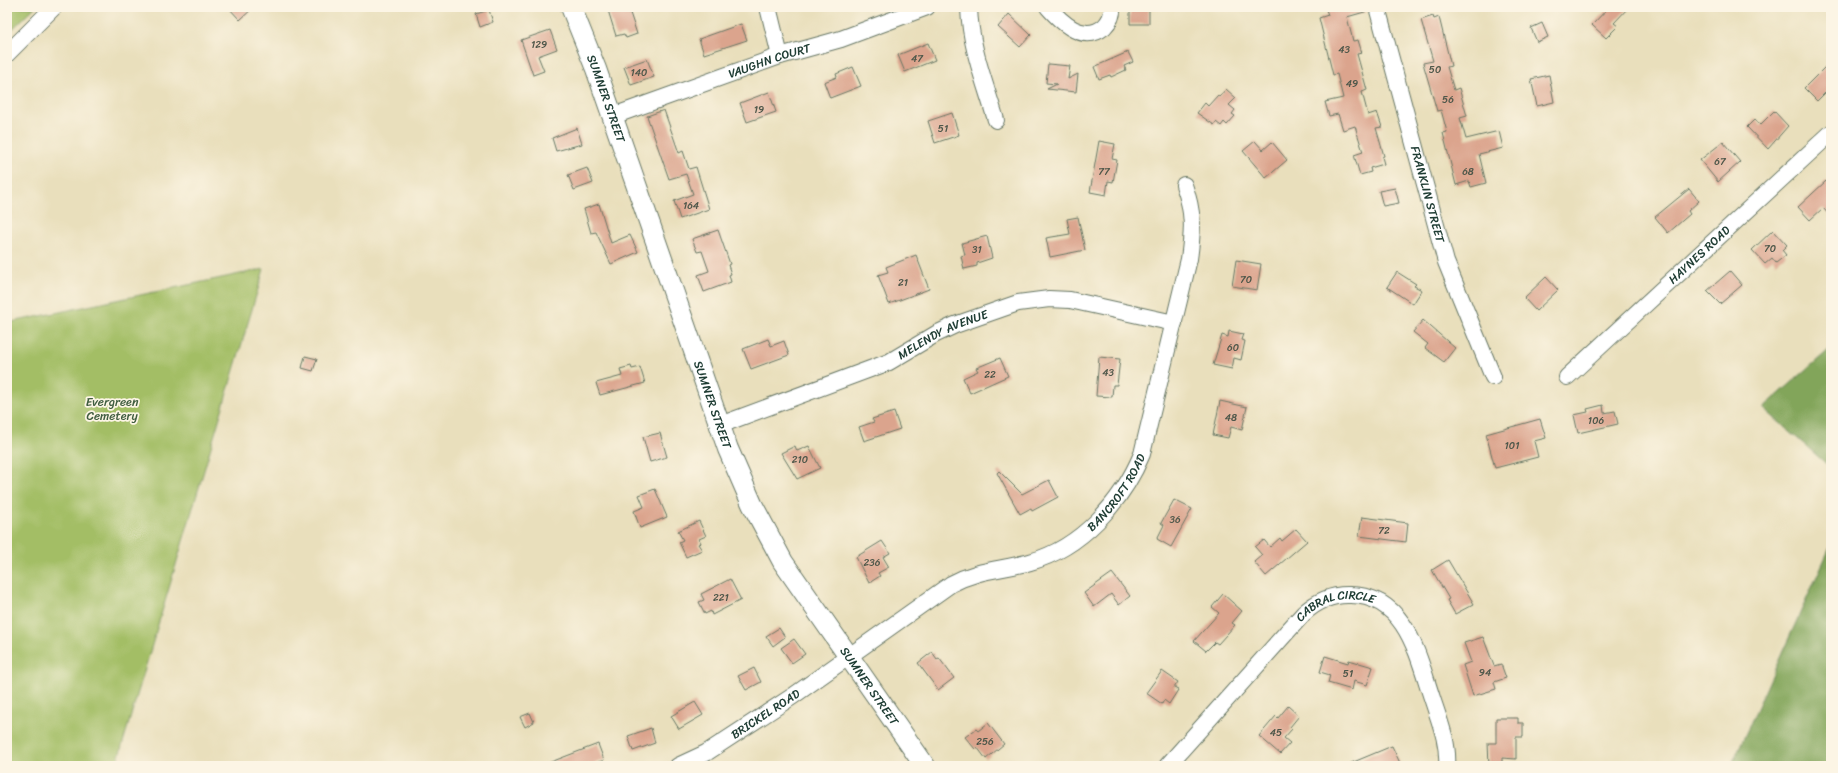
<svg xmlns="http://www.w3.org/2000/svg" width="1838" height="773" viewBox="0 0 1838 773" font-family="Sriracha,sans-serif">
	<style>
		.green { fill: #a3be65; stroke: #617e4c }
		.forest { fill: #82a55a; stroke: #507147 }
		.building { fill: #dba48d }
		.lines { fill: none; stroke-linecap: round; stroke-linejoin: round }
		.minor-casing { stroke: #667664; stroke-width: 18 }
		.major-casing { stroke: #667664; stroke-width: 22 }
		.minor { stroke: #fff; stroke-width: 16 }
		.major { stroke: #fff; stroke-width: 20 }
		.labels { text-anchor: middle; stroke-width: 3.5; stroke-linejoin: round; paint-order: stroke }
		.number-label { font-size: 10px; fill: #4e574a }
		.street-label { font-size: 12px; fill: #1f3d34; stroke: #fcf5e5 }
		.park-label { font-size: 12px; fill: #405d40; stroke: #fcf5e5 }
	</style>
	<rect width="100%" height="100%" fill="#fcf5e5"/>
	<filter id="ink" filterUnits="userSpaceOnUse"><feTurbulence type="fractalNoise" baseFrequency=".025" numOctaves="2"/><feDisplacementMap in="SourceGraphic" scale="8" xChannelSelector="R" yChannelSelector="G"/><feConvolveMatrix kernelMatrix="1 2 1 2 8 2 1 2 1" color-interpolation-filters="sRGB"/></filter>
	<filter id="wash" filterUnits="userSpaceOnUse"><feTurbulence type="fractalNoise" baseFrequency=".012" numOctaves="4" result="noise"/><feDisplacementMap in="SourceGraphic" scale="16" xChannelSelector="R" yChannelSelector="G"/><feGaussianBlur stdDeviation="0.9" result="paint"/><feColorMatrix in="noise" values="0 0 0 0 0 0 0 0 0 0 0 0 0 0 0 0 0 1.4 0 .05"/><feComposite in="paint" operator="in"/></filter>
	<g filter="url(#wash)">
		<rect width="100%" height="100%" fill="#e9dfbc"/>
		<path class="green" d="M 7,7 L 35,7 L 7,34 Z
			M 264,269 L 116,766 L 7,766 L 7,323 Z"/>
		<path class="forest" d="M 1831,348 L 1831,468 L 1763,408 Z
			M 1831,545 L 1831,766 L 1731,766 Z"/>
		<g id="blocks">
			<path class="building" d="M 228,7 L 254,7 L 240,20 Z
				M 607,7 L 628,7 L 637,34 L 626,38 L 624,34 L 616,36 Z
				M 1130,7 L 1149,7 L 1149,24 L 1130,24 Z
				M 1325,7 L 1368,7 L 1368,11 L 1347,17 L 1353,41 L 1358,40 L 1362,53 L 1357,54 L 1367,90 L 1362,92 L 1368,115 L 1377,112 L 1382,127 L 1376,128 L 1384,156 L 1382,157 L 1384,164 L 1370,168 L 1371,172 L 1360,175 L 1354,155 L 1363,152 L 1355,126 L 1343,130 L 1338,114 L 1329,116 L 1325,102 L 1343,98 L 1337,74 L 1333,75 L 1319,18 L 1328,15 Z
				M 1609,7 L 1629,7 L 1614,23 L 1618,26 L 1606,38 L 1592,25 Z
				M 489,10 L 493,22 L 480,27 L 476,14 Z
				M 1009,14 L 1031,35 L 1020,47 L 998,27 Z
				M 1433,16 L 1434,19 L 1439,17 L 1451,66 L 1447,67 L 1454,90 L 1459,88 L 1467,116 L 1460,118 L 1466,139 L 1499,131 L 1503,148 L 1479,154 L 1486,183 L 1471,187 L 1469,181 L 1456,185 L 1443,133 L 1447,132 L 1441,110 L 1437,111 L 1423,63 L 1433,61 L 1421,20 Z
				M 1542,23 L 1548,37 L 1537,42 L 1531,28 Z
				M 741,24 L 747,40 L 704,54 L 699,39 Z
				M 550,30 L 557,49 L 538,56 L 544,71 L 533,75 L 521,40 Z
				M 928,43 L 935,60 L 905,72 L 898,55 Z
				M 1128,52 L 1133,62 L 1124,66 L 1126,70 L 1111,77 L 1110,75 L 1099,79 L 1094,67 Z
				M 647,59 L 654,77 L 631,85 L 624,67 Z
				M 1831,61 L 1831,87 L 1817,101 L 1804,88 Z
				M 1048,64 L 1070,66 L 1068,79 L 1078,74 L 1076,92 L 1047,89 L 1057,84 L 1046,83 Z
				M 853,67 L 861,86 L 830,98 L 824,82 L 837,77 L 836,74 Z
				M 1549,75 L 1554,102 L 1537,106 L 1531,79 Z
				M 1226,89 L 1236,98 L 1229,105 L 1235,110 L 1232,114 L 1235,116 L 1227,125 L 1224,122 L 1221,126 L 1216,122 L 1214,125 L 1197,113 L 1205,103 L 1208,106 L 1218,95 L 1219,97 Z
				M 769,92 L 776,112 L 747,122 L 740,103 Z
				M 664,110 L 679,153 L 683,151 L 689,169 L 696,167 L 709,209 L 680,219 L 674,201 L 693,194 L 686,174 L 669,179 L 647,116 Z
				M 1774,111 L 1788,126 L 1768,149 L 1747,127 L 1755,119 L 1760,125 Z
				M 952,113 L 959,135 L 935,143 L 928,121 Z
				M 577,128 L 582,144 L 556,151 L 552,138 Z
				M 1099,141 L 1115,144 L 1112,159 L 1117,160 L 1113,182 L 1108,181 L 1106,195 L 1090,192 Z
				M 1255,141 L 1263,150 L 1272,142 L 1287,160 L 1266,178 L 1243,151 Z
				M 1723,142 L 1740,162 L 1718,182 L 1700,160 Z
				M 587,168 L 593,183 L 574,190 L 568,175 Z
				M 1826,181 L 1831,186 L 1831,217 L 1823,208 L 1810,220 L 1798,207 Z
				M 1395,188 L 1399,203 L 1383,206 L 1379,191 Z
				M 1689,189 L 1699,201 L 1688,211 L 1690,214 L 1668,233 L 1655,217 Z
				M 599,204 L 611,243 L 630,235 L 638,252 L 611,264 L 596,232 L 591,233 L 584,209 Z
				M 1078,217 L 1085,250 L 1050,257 L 1046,238 L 1070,234 L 1067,219 Z
				M 718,230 L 730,264 L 728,265 L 731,274 L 729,275 L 731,282 L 704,292 L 698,275 L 709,271 L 702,251 L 697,252 L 692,239 Z
				M 1773,230 L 1787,245 L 1782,250 L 1786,255 L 1776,263 L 1772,258 L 1765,264 L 1752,250 Z
				M 987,236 L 992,258 L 977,263 L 977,266 L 964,269 L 961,256 L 965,255 L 962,243 Z
				M 916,255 L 929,289 L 889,304 L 878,275 L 888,272 L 886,267 Z
				M 1236,260 L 1261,264 L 1257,290 L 1232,286 Z
				M 1730,271 L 1742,285 L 1720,304 L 1707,291 Z
				M 1397,272 L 1416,284 L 1414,286 L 1422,290 L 1413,304 L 1387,287 Z
				M 1546,277 L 1558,290 L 1536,311 L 1524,298 Z
				M 1423,320 L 1455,348 L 1444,362 L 1425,348 L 1428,344 L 1413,332 Z
				M 1229,331 L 1243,334 L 1241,340 L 1245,341 L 1241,360 L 1234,358 L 1232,369 L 1213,365 L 1222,335 L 1228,337 Z
				M 768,339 L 771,346 L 784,341 L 789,355 L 751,369 L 743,349 Z
				M 305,356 L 317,359 L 313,371 L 302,368 Z
				M 1099,357 L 1120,359 L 1117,385 L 1113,385 L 1112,397 L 1096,396 Z
				M 1000,358 L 1008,376 L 970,393 L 963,378 L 978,371 L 976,368 Z
				M 631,366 L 632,369 L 640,367 L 645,383 L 600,395 L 596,383 L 622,376 L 620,369 Z
				M 1220,401 L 1247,407 L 1242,430 L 1231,427 L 1228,438 L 1213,435 Z
				M 1603,405 L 1604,413 L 1615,411 L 1618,424 L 1578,433 L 1574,415 L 1588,412 L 1587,409 Z
				M 894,412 L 900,429 L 864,441 L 859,427 L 874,422 L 872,419 Z
				M 1540,419 L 1546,438 L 1534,441 L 1538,457 L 1495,468 L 1486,434 Z
				M 660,433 L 667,457 L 650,462 L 643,437 Z
				M 795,446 L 797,451 L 809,446 L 820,468 L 797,479 L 781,453 Z
				M 999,471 L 1022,494 L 1049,480 L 1058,497 L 1032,511 L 1031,508 L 1020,514 L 997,473 Z
				M 655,489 L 667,517 L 640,528 L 634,511 L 644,507 L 639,495 Z
				M 1174,500 L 1192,509 L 1171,547 L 1157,539 L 1164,525 L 1161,523 Z
				M 1362,517 L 1408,523 L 1406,542 L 1359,536 Z
				M 699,521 L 706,536 L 699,539 L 701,543 L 698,544 L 702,550 L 686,557 L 679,542 L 683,540 L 678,531 Z
				M 1296,529 L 1307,541 L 1266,576 L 1254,562 L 1262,555 L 1255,547 L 1264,540 L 1270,547 L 1280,538 L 1282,541 Z
				M 882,541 L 890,553 L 883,557 L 889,567 L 878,573 L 880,576 L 869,583 L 856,557 Z
				M 1448,560 L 1474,604 L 1455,614 L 1447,600 L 1449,599 L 1432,570 Z
				M 1112,573 L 1130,596 L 1119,605 L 1111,594 L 1094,607 L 1084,593 Z
				M 730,579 L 741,600 L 712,615 L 711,611 L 705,614 L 699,602 L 704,600 L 701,594 Z
				M 1223,594 L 1242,611 L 1232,623 L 1235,625 L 1218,644 L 1215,642 L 1206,651 L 1194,641 L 1219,613 L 1212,607 Z
				M 779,628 L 785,637 L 773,646 L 766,636 Z
				M 1483,637 L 1494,666 L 1501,664 L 1506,678 L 1494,682 L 1496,689 L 1473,696 L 1463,665 L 1471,662 L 1464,643 Z
				M 794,639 L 805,654 L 792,663 L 781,648 Z
				M 932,652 L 937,659 L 939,658 L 954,678 L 938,690 L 918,663 Z
				M 1325,656 L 1348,663 L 1349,660 L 1373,667 L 1367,685 L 1354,681 L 1352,690 L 1328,683 L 1330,675 L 1320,672 Z
				M 754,668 L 761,682 L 746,690 L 738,676 Z
				M 1162,671 L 1178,682 L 1174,688 L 1178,690 L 1169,704 L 1164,700 L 1162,704 L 1146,693 Z
				M 695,702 L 703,715 L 679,729 L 671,716 Z
				M 1288,706 L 1299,716 L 1290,727 L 1292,729 L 1284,738 L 1290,743 L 1280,754 L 1259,736 L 1276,716 L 1278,718 Z
				M 530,713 L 534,722 L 525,727 L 520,717 Z
				M 1496,718 L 1518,718 L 1518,723 L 1523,723 L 1523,737 L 1516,737 L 1516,759 L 1502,758 L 1502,766 L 1489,766 L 1488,743 L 1496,743 Z
				M 988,723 L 1004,744 L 986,759 L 977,747 L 975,749 L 965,737 L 976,729 L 978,731 Z
				M 651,728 L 655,743 L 633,751 L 628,736 Z
				M 598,744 L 604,760 L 588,766 L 543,766 L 543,765 Z
				M 1392,746 L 1400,763 L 1393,766 L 1344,766 Z"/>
		</g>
	</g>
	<g filter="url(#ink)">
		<use href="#blocks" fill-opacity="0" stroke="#667664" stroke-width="1"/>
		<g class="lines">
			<defs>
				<g id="minor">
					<path d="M 768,7 L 780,56"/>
					<path d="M 969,7 C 970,46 985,83 996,120"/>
					<path d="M 1048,7 C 1061,22 1083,44 1104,27 C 1109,22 1113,15 1112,7"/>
					<path id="s1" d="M 1377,7 L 1446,262 L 1493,377"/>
					<path d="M 7,54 L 54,7"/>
					<path id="s2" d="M 613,116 L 780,56 L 841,39 L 927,7"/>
					<path id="s3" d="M 1567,377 L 1831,133"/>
					<path id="s4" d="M 720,425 L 889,362 L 936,334 L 955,325 L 1018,303 L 1049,299 L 1070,300 L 1174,323"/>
					<path id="s5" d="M 678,766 L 706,753 L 793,696 L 951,584 C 979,569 1001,570 1030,562 C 1081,548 1122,502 1142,454 L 1189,259 C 1193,230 1194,213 1184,185"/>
					<path id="s6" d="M 1167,766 L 1304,613 C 1317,601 1333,594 1351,595 C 1406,596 1418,656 1432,698 C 1439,720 1449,743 1447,766"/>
				</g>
				<g id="major">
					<path id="s7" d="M 571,7 L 596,69 L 728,449 L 752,504 L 783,562 L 925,766"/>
				</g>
			</defs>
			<use href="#minor" class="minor-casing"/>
			<use href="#major" class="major-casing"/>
			<use href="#minor" class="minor"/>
			<use href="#major" class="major"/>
		</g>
	</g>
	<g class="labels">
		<g class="number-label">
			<text x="539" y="48">129</text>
			<text x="1344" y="53">43</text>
			<text x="917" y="62">47</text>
			<text x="1435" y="73">50</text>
			<text x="639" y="76">140</text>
			<text x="1352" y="87">49</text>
			<text x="1448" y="103">56</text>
			<text x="759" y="113">19</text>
			<text x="943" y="132">51</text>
			<text x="1720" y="165">67</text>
			<text x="1104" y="175">77</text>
			<text x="1468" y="175">68</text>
			<text x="691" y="209">164</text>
			<text x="1770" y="252">70</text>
			<text x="977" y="253">31</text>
			<text x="1246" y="283">70</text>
			<text x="903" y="286">21</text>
			<text x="1233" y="351">60</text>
			<text x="1108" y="376">43</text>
			<text x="990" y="378">22</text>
			<text x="1231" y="421">48</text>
			<text x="1596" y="424">106</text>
			<text x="1512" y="449">101</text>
			<text x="800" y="463">210</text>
			<text x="1175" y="523">36</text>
			<text x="1384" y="534">72</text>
			<text x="872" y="566">236</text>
			<text x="721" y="601">221</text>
			<text x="1485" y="676">94</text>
			<text x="1348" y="677">51</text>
			<text x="1276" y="736">45</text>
			<text x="985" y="745">256</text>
		</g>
		<g class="street-label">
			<text dy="4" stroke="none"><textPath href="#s2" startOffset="166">VAUGHN COURT</textPath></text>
			<text dy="4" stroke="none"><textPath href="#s7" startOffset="98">SUMNER STREET</textPath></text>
			<text dy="4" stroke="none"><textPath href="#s1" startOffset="194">FRANKLIN STREET</textPath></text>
			<text dy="4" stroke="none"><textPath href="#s3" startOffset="180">HAYNES ROAD</textPath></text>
			<text dy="4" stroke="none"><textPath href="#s4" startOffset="241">MELENDY AVENUE</textPath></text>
			<text dy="4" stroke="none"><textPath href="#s7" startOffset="422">SUMNER STREET</textPath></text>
			<text dy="4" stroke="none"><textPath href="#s5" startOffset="525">BANCROFT ROAD</textPath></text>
			<text dy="4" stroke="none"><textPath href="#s6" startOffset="239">CABRAL CIRCLE</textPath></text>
			<text dy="4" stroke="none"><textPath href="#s7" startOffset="746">SUMNER STREET</textPath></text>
			<text dy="4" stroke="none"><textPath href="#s5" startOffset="102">BRICKEL ROAD</textPath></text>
		</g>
		<g class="park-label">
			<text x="112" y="406">Evergreen<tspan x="112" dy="14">Cemetery</tspan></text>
		</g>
	</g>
	<rect width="1838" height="773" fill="none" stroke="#fcf5e5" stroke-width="24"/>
</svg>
